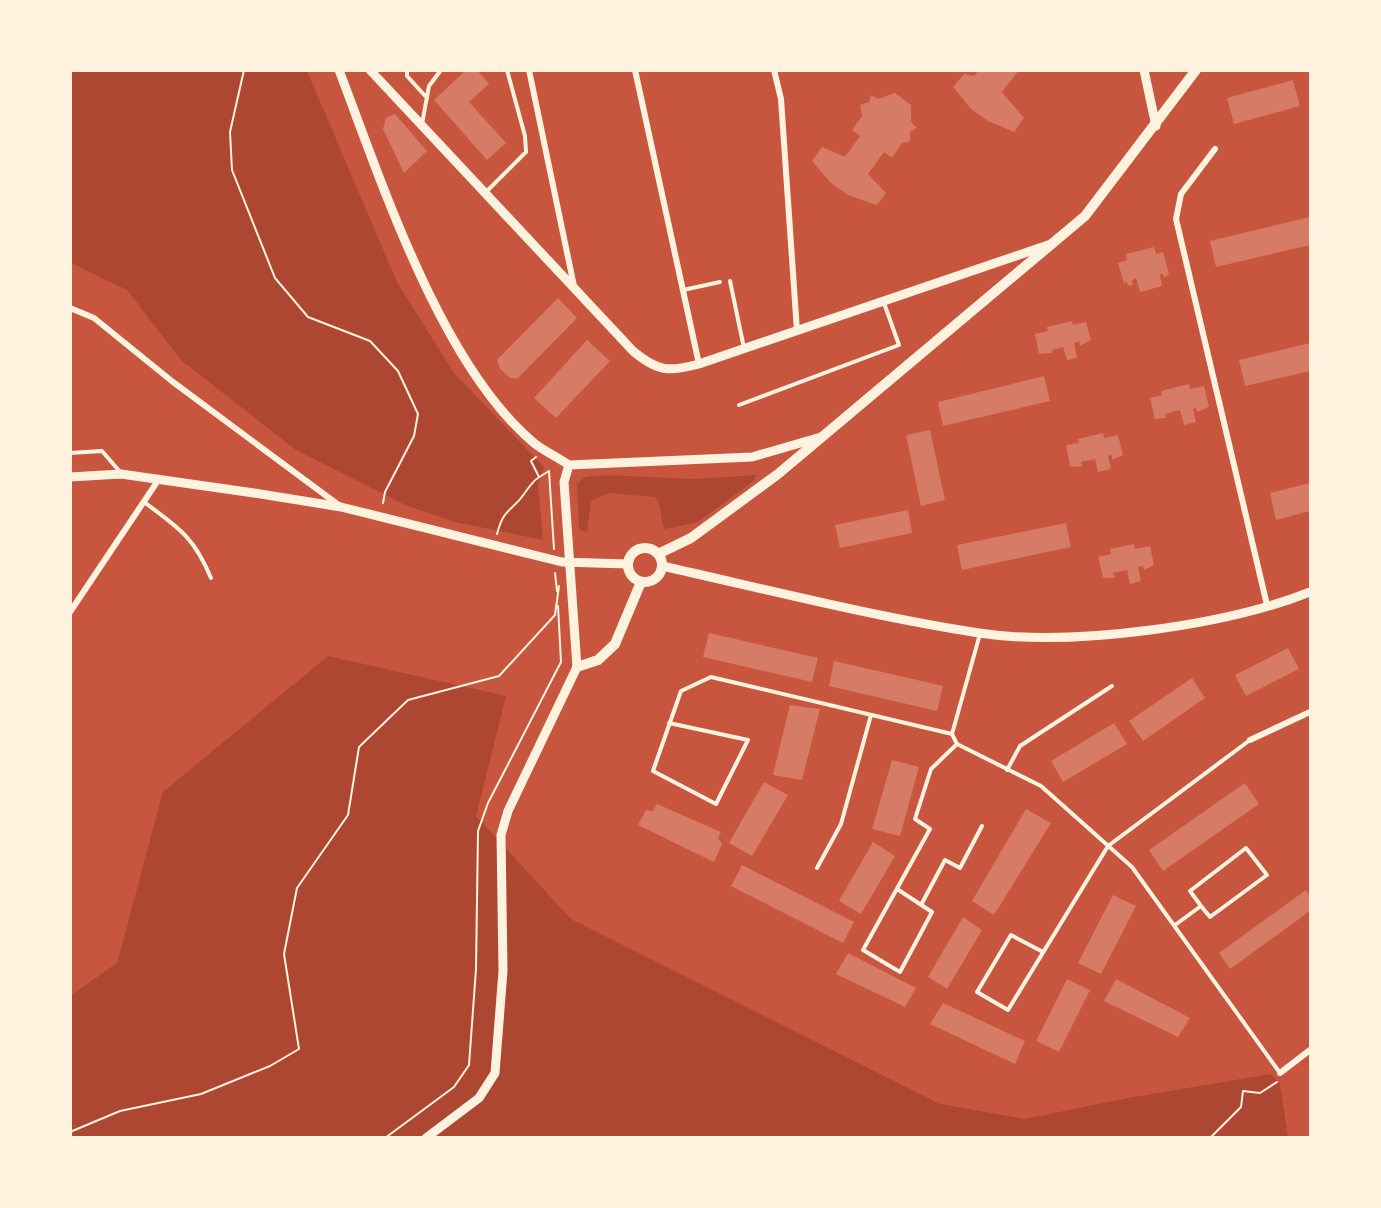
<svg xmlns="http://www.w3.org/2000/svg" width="1381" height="1208" viewBox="0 0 1381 1208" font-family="Karla,sans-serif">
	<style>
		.green { fill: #ae4732 }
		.building { fill: #d67c66 }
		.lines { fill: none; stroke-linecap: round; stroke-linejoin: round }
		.path { stroke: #fff3e0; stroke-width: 2 }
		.service { stroke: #fff3e0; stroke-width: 4 }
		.minor { stroke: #fff3e0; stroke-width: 6 }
		.tertiary { stroke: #fff3e0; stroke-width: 9 }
		.secondary { stroke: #fff3e0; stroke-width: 10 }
	</style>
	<rect width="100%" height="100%" fill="#c8553d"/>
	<path class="green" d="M 71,71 L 307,71 L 397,282 L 454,373 L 544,467 L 538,485 L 543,540 L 455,522 L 405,505 L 296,450 L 181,360 L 127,290 L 71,263 Z
		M 606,475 L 693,479 L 757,475 L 752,482 L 698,522 L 665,529 C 659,518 663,506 655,497 L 609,493 L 591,501 L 587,532 L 579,530 L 577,483 L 586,477 Z
		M 328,656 L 506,696 L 476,816 L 571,919 L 940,1104 L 1025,1119 L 1128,1098 L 1271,1074 L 1280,1084 L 1288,1137 L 71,1137 L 70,996 L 117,963 L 163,792 Z"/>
	<path class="building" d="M 466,70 L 477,70 L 489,84 L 469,102 L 506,143 L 487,160 L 434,100 Z
		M 979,70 L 1019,70 L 1002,92 L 1024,118 L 1014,132 L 988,121 L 971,109 L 953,87 L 964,74 L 974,76 Z
		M 1293,80 L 1300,106 L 1234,124 L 1227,98 Z
		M 895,93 L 911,105 L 911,122 L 917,128 L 910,132 L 910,141 L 902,143 L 892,158 L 884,152 L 868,174 L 886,193 L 877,205 L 848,195 L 831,183 L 812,161 L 822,147 L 845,157 L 860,136 L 852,130 L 862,116 L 860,105 L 869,102 L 871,95 L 878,99 Z
		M 395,114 L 427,151 L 404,173 L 383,129 L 386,118 Z
		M 1310,217 L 1310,245 L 1216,267 L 1210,241 Z
		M 1154,247 L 1156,254 L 1163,252 L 1169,274 L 1164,278 L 1163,274 L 1160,275 L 1162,286 L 1140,292 L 1136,278 L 1132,280 L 1133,285 L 1128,286 L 1127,282 L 1124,283 L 1118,263 L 1127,260 L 1126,254 Z
		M 558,298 L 577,318 L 517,379 L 510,378 L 500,369 L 497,360 Z
		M 1072,321 L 1073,325 L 1086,322 L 1091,340 L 1080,346 L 1079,341 L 1074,343 L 1077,358 L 1067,360 L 1063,347 L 1052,350 L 1052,353 L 1039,354 L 1035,334 L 1048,331 L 1047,327 Z
		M 587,340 L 610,361 L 556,418 L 534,398 Z
		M 1310,343 L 1310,371 L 1245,386 L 1239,360 Z
		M 1044,376 L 1050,401 L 943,426 L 938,402 Z
		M 1189,384 L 1190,389 L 1204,386 L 1209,407 L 1197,412 L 1196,408 L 1193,409 L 1196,422 L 1184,425 L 1180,410 L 1165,414 L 1166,418 L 1155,419 L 1150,398 L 1162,395 L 1161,391 Z
		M 930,430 L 945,500 L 921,506 L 906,435 Z
		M 1103,433 L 1104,438 L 1118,435 L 1123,455 L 1112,460 L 1112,455 L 1108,456 L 1111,469 L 1098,472 L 1095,459 L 1081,462 L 1082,467 L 1070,466 L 1066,445 L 1079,443 L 1078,439 Z
		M 1310,483 L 1310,511 L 1276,520 L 1270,493 Z
		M 908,510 L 912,533 L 840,548 L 835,525 Z
		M 1066,523 L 1071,547 L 962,570 L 957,545 Z
		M 1134,544 L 1135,549 L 1150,546 L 1154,565 L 1144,570 L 1143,566 L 1138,567 L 1141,581 L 1130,584 L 1127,570 L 1113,573 L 1115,578 L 1103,578 L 1098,557 L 1111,554 L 1110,549 Z
		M 709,633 L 818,658 L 812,682 L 703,657 Z
		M 1288,648 L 1299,669 L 1246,696 L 1235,675 Z
		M 834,661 L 943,686 L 937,711 L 829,686 Z
		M 1192,678 L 1205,698 L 1143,741 L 1129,721 Z
		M 790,705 L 820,709 L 802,780 L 773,775 Z
		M 1114,723 L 1127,744 L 1063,782 L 1051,761 Z
		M 892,760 L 919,767 L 900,836 L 872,829 Z
		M 764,782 L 788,795 L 752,856 L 729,843 Z
		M 1245,783 L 1259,804 L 1163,871 L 1149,850 Z
		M 657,804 L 721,832 L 718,838 L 722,844 L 714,862 L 638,825 L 646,810 L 653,811 Z
		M 1026,809 L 1051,823 L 994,915 L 972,901 Z
		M 873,842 L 895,856 L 861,914 L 839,901 Z
		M 742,865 L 854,922 L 843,943 L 731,886 Z
		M 1306,890 L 1310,896 L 1310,911 L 1230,969 L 1219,953 Z
		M 1113,895 L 1136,906 L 1101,974 L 1078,963 Z
		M 963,917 L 982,930 L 947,989 L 928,977 Z
		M 848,953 L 916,988 L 905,1007 L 836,974 Z
		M 1067,979 L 1090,990 L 1059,1052 L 1036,1041 Z
		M 1116,979 L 1190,1018 L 1178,1037 L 1104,1001 Z
		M 943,1003 L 1025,1041 L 1015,1064 L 930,1024 Z"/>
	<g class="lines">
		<path class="path" d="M 244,70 L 230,132 L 232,170 L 275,278 L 308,317 L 370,341 L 398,371 L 418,414 L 414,436 L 385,492 L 383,503
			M 536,457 L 531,461 L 539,477
			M 549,471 L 554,549
			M 497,534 C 504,507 512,512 524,494 C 534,480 534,480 549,471
			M 555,573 L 557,591
			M 70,1132 L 120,1111 L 201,1094 L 270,1066 L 299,1049 L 284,954 L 297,888 L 348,815 L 359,747 L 408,700 L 499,676 L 555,615 L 559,586
			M 385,1138 L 454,1087 L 469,1065 L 476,969 L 478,831 L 488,803 L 561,662 L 558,606
			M 1210,1138 L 1241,1107 L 1243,1091 L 1260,1093 L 1277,1082"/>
		<path class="service" d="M 407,70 L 407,76 L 427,98
			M 422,124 L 429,86 L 441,70
			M 486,192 L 526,152 L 525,136 L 507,70
			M 730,281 L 744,348
			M 683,290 L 720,282
			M 739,405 L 899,345 L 884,303
			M 70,453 L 102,451 L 121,473
			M 144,502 C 179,528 194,537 211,578
			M 980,634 L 952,734 L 957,744 L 1041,786 L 1132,867 L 1280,1073
			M 669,723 L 748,740 L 716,804 L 653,771 L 681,691 L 711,677 L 952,734
			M 1007,770 L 1020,746 L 1112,686
			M 817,868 L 841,824 L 871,715
			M 897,889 L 932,912 L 900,972 L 863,950 L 930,829 L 915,819 L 931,769 L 957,744
			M 921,905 L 945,860 L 960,868 L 982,826
			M 1175,925 L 1201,906 L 1210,917 L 1267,875 L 1246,848 L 1190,891 L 1201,906
			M 1043,952 L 1011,935 L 977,992 L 1008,1010 L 1108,846 L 1250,740"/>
		<path class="minor" d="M 529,70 L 574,286
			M 635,70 L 699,364
			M 774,70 L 781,99 L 797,331
			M 1215,149 L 1181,194 L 1176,219 L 1267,605
			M 70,308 L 94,318 L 173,382 L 340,506
			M 70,612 L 159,479
			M 1250,740 L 1310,712
			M 1280,1073 L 1310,1050"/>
		<path class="tertiary" d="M 339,70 C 382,183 441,365 534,443 C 544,451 557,457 569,465
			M 370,70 L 633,351 C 658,372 669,372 699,364 L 1051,244
			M 1144,70 L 1156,126
			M 569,465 L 752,457 L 821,437
			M 70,477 L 121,474 L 254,493 L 341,507 L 562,562 L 628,564
			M 662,566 C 765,589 874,617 979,633 C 1071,647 1224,626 1310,592
			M 426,1138 L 479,1098 L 495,1073 L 503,971 L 501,835 L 508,811 L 577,667 L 564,482 L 569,465"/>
		<path class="secondary" d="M628 565a17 17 0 1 1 34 0a17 17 0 1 1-34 0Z
			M 658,554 L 691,538 L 778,474 L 1085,216 L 1196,70
			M 577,667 L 598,660 L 615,644 L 641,582"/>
	</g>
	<rect width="1381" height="1208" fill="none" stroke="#fff3e0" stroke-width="144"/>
</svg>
